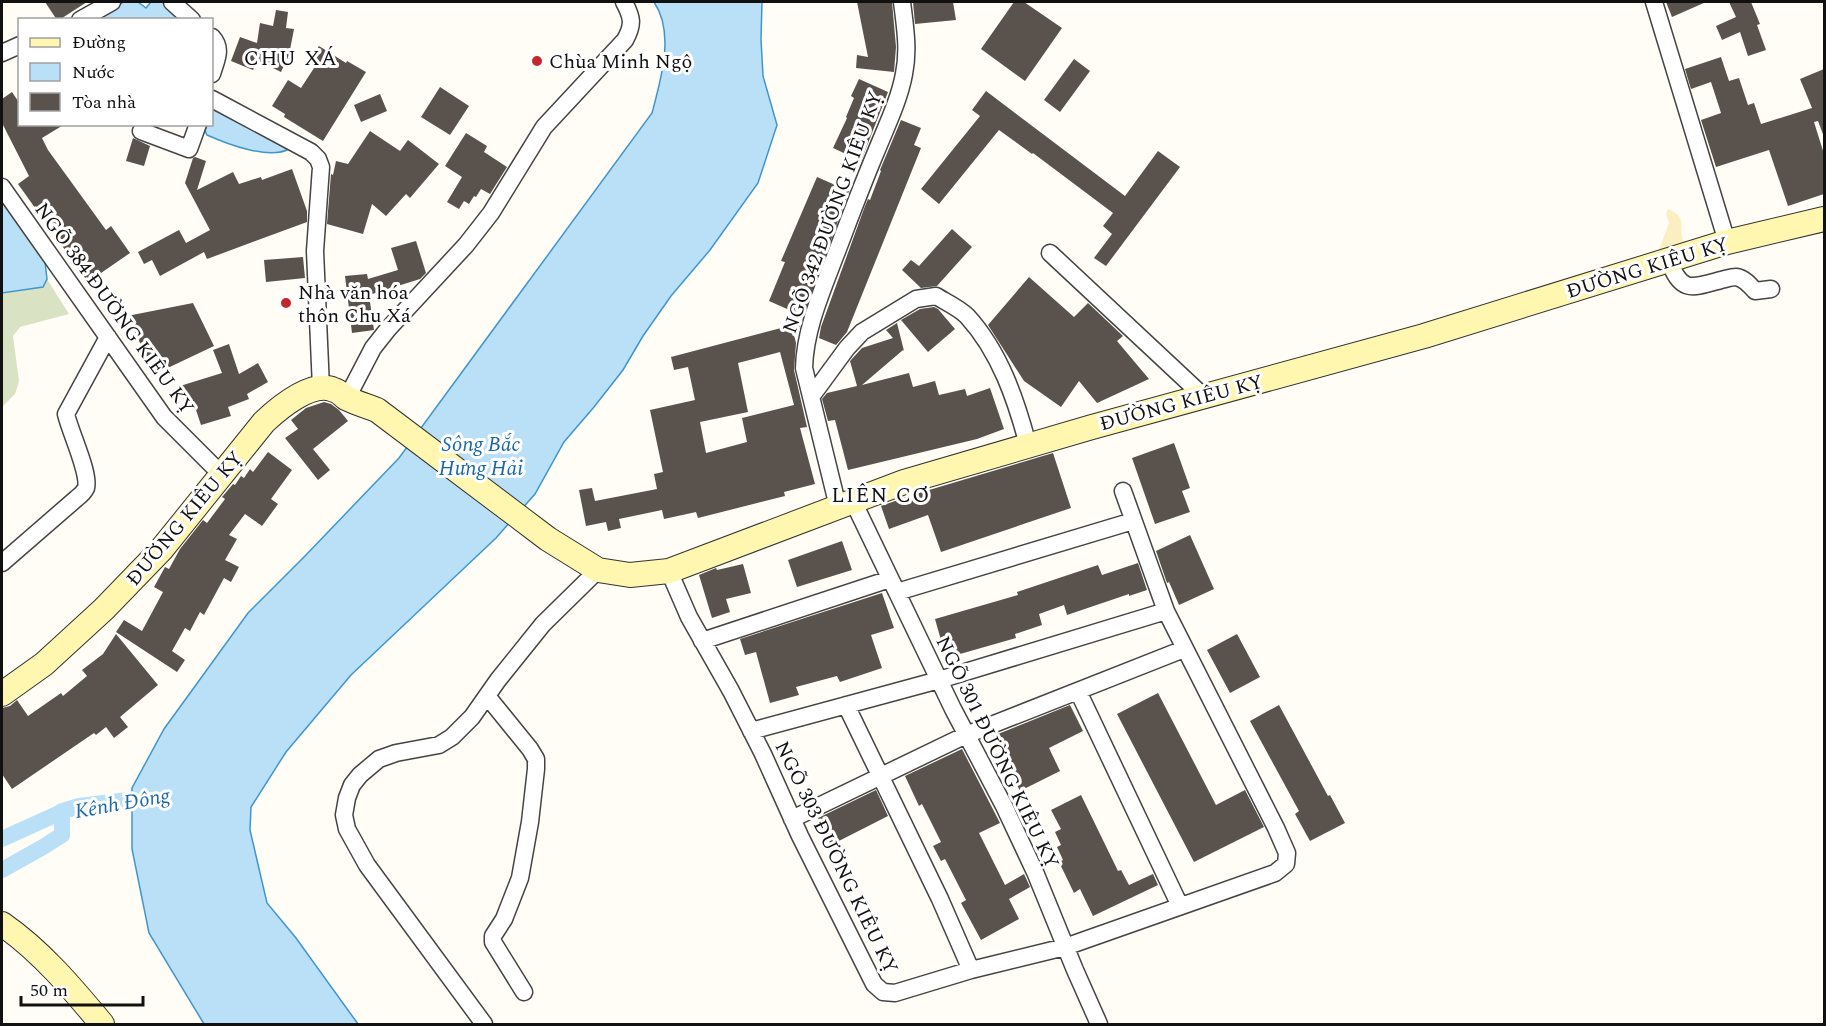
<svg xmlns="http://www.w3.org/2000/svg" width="1826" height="1026" viewBox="0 0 1826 1026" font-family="Spectral,serif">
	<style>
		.sand { fill: #fbeec1 }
		.cemetery { fill: #d9e3c4 }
		.water { fill: #b9e0f7; stroke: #3f96cf; stroke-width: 1.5 }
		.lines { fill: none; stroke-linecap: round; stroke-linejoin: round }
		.canal { stroke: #b9e0f7; stroke-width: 16 }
		.building { fill: #5a524d; fill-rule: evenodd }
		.street-casing { stroke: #444; stroke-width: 19 }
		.secondary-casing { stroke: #333; stroke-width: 26 }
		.street { stroke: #fff; stroke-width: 16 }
		.secondary { stroke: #fff6b0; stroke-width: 24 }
		.poi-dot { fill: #c4262e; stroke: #fff; stroke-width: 2 }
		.labels { text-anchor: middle; stroke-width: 6; stroke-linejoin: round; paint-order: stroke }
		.poi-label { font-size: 20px; fill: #111; stroke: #fff; text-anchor: start }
		.street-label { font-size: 20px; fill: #111; stroke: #fff }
		.neighbourhood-label { font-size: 21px; letter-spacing: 1.5px; fill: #111; stroke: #fff }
		.water-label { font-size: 21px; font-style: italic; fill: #1768a6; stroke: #fff }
	</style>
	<rect width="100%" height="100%" fill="#fffdf5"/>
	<path class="sand" d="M 1668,209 C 1689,218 1678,227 1683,241 L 1695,245 L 1660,252 L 1659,250 L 1669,223 L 1666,214 Z"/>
	<path class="cemetery" d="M 47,279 L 69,314 L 20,327 L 13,336 L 19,381 L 15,394 L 2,407 L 2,293 L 43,287 Z"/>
	<path class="water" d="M 123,2 L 138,2 L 146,8 L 151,2 L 162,2 L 184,19 L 89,20 L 117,7 Z
		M 654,2 L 762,2 L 761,39 L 763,76 L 777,125 L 758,183 L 710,250 L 671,296 L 643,336 L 623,370 L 594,407 L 564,442 L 535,494 L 496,538 L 351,675 L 286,752 L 251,807 L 250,830 L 267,903 L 296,938 L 358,1024 L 204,1024 L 149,933 L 132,849 L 132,788 L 164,729 L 248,613 L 304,557 L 399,458 L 652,113 C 661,79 675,33 654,2 Z
		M 215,104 L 289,149 C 269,160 227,144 207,135 L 205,131 L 207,125 L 212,124 L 212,113 Z
		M 2,198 L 45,262 L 47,279 L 43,287 L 2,293 Z"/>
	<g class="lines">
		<path class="canal" d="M 2,839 L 66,810 L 79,806 L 154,797
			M 2,870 L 43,847 L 62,835 L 62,811"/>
	</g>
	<path class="building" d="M 45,2 L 87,2 L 59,20 L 57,20 Z
		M 857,2 L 892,2 L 896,47 L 894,72 L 856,68 L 857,55 L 868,57 Z
		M 913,2 L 953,2 L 956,20 L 915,24 Z
		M 1014,2 L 1024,2 L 1062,28 L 1025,81 L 981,49 Z
		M 1666,2 L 1706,2 L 1672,17 Z
		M 1729,2 L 1751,2 L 1760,24 L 1757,25 L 1766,50 L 1748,56 L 1740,32 L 1722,40 L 1716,26 L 1736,17 Z
		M 276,10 L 288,12 L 286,28 L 294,29 L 289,55 L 281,72 L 257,60 L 253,70 L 231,61 L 240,37 L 257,43 L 260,23 L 273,26 Z
		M 319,46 L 346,63 L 347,61 L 366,72 L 323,141 L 284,117 L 285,114 L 272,106 L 288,80 L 301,88 L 314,68 L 307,64 Z
		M 1721,57 L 1729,81 L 1739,78 L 1748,105 L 1754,103 L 1761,124 L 1812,108 L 1800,79 L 1824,69 L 1824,137 L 1818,121 L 1814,122 L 1824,154 L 1824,194 L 1788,206 L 1769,150 L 1716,167 L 1701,120 L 1721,113 L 1711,82 L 1691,89 L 1685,69 Z
		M 1074,59 L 1090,71 L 1060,112 L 1044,100 Z
		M 859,79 L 888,92 L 861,161 L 833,148 L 847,118 L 846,117 L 854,98 L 851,96 Z
		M 440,87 L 469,106 L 450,135 L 421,117 Z
		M 986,91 L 1125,196 L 1158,151 L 1180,167 L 1106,266 L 1094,258 L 1112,234 L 1103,226 L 1113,213 L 1033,153 L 1032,154 L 999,130 L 939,204 L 921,189 L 980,116 L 972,110 Z
		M 12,92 L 20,104 L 20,124 L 65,124 L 42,138 L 48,150 L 106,230 L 111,226 L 130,253 L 88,282 L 18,184 L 29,176 L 2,123 L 2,99 Z
		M 380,94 L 387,111 L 361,122 L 354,105 Z
		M 901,120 L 921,128 L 914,145 L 921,148 L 847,332 L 836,345 L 819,338 L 821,327 L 865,206 L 868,199 L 870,200 L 881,171 L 880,170 Z
		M 370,131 L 400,151 L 408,140 L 439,164 L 410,198 L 406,194 L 386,216 L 372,204 L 363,234 L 327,224 L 331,174 L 333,175 L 336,161 L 348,164 Z
		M 466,133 L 487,146 L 484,152 L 507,167 L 490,194 L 481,189 L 476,197 L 474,196 L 469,204 L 464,201 L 459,209 L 447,202 L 462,177 L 445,166 Z
		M 133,138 L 150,146 L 144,166 L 126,161 Z
		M 195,157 L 206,161 L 197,190 L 233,172 L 239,184 L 261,177 L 262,180 L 292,169 L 307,211 L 307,222 L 207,259 L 204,252 L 160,276 L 152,260 L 144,264 L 138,252 L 179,230 L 186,243 L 210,230 L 185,183 L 193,158 Z
		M 817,177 L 849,191 L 803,316 L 769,301 L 785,262 L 781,261 Z
		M 952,229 L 972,247 L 937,286 L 921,288 L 902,270 L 911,260 L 919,266 Z
		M 416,241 L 426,273 L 420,279 L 369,295 L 374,330 L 352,333 L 345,276 L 367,274 L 368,279 L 398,270 L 391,248 Z
		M 303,257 L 305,278 L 266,282 L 264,260 Z
		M 1029,277 L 1074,317 L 1088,303 L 1123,336 L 1117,341 L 1149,379 L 1097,403 L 1079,381 L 1061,407 L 1024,381 L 988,325 Z
		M 193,303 L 214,346 L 155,374 L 127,316 Z
		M 934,307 L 938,309 L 955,329 L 928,352 L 901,320 L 920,309 Z
		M 800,323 L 799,330 L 792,327 L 796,343 L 794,370 L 807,427 L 800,428 L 815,484 L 784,492 L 785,496 L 698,518 L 696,512 L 664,519 L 662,510 L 619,519 L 621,528 L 608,531 L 606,522 L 586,526 L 579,490 L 592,488 L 595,501 L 657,489 L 654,474 L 663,472 L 650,410 L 695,400 L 688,367 L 674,370 L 671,357 ZM 780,352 L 794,405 L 742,418 L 747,442 L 706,453 L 700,422 L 748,412 L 738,363 Z
		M 897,323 L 904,351 L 903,350 L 862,385 L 909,373 L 913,387 L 935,381 L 939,395 L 965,389 L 967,396 L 990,388 L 1004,429 L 977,439 L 848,470 L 835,420 L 828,421 L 822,399 L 827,393 L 857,386 L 850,361 L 862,348 L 893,338 L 886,330 Z
		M 229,344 L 239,374 L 258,363 L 268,382 L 247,394 L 249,399 L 228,407 L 231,416 L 201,425 L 194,404 L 186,406 L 180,386 L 222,373 L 213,350 Z
		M 324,402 L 331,404 L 339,410 L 348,421 L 313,449 L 330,470 L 318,480 L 285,438 L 298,429 L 291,420 L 306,408 Z
		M 1174,443 L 1190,488 L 1182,491 L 1190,512 L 1155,524 L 1132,458 Z
		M 268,452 L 292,470 L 271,499 L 278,504 L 262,526 L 245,514 L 229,535 L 237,539 L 225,560 L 239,567 L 231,582 L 224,578 L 204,615 L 200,612 L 190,631 L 185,628 L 172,651 L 185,660 L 177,672 L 116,632 L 124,620 L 142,631 L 163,592 L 154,587 L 165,567 L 169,569 L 180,549 L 203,520 L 207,523 L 225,499 L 222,497 L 233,484 L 235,485 L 241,476 L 244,478 L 250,469 L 253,472 Z
		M 1053,453 L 1071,508 L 941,552 L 928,515 L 889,529 L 881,506 L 909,496 Z
		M 1190,535 L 1214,589 L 1179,605 L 1169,582 L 1167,583 L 1156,551 Z
		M 842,541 L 852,570 L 797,587 L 788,560 Z
		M 1138,563 L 1147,590 L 1129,596 L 1129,594 L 1067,615 L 1064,605 L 1039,614 L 1042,625 L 1015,634 L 1016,638 L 946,658 L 935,619 L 1018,595 L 1017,592 L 1098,565 L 1102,575 Z
		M 743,564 L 751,593 L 726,599 L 730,612 L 712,618 L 699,575 L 716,568 L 717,570 Z
		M 882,593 L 894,628 L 871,635 L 882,668 L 840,682 L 837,676 L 796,687 L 799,695 L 770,703 L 756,652 L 745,655 L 740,639 Z
		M 116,634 L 158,685 L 120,717 L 128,727 L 114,738 L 106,727 L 96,735 L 94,733 L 12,789 L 2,774 L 2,708 L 10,706 L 17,700 L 28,716 L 61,693 L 63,696 L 87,676 L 82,670 L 103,654 Z
		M 1237,634 L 1260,677 L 1230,693 L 1207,650 Z
		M 1158,693 L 1216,805 L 1245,790 L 1264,827 L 1194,862 L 1117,714 Z
		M 1070,705 L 1083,731 L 1049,748 L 1060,771 L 1020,791 L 993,736 Z
		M 1279,705 L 1328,796 L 1330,795 L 1345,823 L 1310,841 L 1295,814 L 1299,811 L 1250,721 Z
		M 962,749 L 1000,823 L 979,833 L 1005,885 L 1024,874 L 1030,887 L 1009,899 L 1019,919 L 981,940 L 961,903 L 966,900 L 945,859 L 941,861 L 933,846 L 941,842 L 922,804 L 919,806 L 905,776 Z
		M 876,790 L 888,816 L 831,845 L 818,818 Z
		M 1081,795 L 1118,871 L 1121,870 L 1129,885 L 1153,874 L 1158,885 L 1093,916 L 1080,889 L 1074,893 L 1059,862 L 1063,860 L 1057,847 L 1061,845 L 1055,832 L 1061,829 L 1051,810 Z"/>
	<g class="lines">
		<defs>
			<path id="street" d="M 172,2 L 192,20
				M 1654,2 L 1727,242
				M 80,20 L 112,2
				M 212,37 C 223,49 216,60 212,74
				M 2,53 L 20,45
				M 212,99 L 311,152 L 318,159 L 321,167 L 315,251 L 321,388
				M 141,131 L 189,149 L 198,124
				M 2,187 L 164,417 L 222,475
				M 1050,253 L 1203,396
				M 1669,260 C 1681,294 1692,288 1721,280 C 1726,279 1731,277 1736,277 C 1744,278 1750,285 1755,291 L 1771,289
				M 811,397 L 847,348 L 862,332 L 916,299 L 936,296 C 946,302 959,308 967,316 C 1000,352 1016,400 1028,445
				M 347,398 L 373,348 L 388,329 L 466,245 L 491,213 L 544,127 L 625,40 C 634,24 632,17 624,2
				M 1123,491 L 1166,611
				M 853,501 L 953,709 L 1004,806 L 1035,872 L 1075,970 L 1099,1024
				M 838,507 L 804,368 C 805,329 822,291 836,254 C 849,220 862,185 876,152 C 886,127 899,101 904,74 C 909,50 905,26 902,2
				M 2,563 L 77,498 C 81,495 84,492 86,488 C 90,473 70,432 66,414 L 108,337
				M 669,571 L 689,617 L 731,691 L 763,754 L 800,836 L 874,984 L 883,992 L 895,993 L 971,970 L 1065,947 L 1275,873 L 1286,864 L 1287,853 L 1276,828 L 1166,611 L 939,680 L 751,731
				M 897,592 L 1133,521
				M 702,641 L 890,579
				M 1078,691 L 1180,906
				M 487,696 L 530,749 L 536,759 L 536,769 L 530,822 L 520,878 L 504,919 L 493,936 L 493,942 L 524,992
				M 846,705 L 940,899 L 971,970
				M 792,819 L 966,735 L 1184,649
				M 484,1024 L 367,865 L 347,829 L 344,815 L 347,798 L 352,785 L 360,775 L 379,759 L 396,753 L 439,745 L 452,737 L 472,717 L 498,680 L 543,624 L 598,570"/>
			<path id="secondary" d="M 2,694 L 44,664 L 104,609 L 161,550 L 264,422 C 279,408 312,380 334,390 C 339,391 342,395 346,398 C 356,403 367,406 377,410 L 548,539 L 598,570 L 630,575 L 669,571 L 904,482 L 1092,427 L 1424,336 L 1727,242 L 1824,219
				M 2,924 C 41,951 72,988 102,1024"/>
		</defs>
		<use href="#street" class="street-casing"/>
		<use href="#secondary" class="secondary-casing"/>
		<use href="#street" class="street"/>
		<use href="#secondary" class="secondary"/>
	</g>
	<g class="poi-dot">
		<circle cx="537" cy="61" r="6"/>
		<circle cx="286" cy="303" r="6"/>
	</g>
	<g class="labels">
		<g class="poi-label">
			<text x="549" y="68">Chùa Minh Ngộ</text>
			<text x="298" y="299">Nhà văn hóa<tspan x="298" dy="23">thôn Chu Xá</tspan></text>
		</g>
		<g class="street-label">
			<text transform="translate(832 212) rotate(-70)" y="7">NGÕ 342 ĐƯỜNG KIÊU KỴ</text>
			<text transform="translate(1647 267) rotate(-17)" y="7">ĐƯỜNG KIÊU KỴ</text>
			<text transform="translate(115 308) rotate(54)" y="7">NGÕ 384 ĐƯỜNG KIÊU KỴ</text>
			<text transform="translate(1181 402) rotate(-15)" y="7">ĐƯỜNG KIÊU KỴ</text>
			<text transform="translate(184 518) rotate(-50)" y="7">ĐƯỜNG KIÊU KỴ</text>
			<text transform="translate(998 752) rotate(64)" y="7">NGÕ 301 ĐƯỜNG KIÊU KỴ</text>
			<text transform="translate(837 857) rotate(64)" y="7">NGÕ 303 ĐƯỜNG KIÊU KỴ</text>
		</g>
		<g class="neighbourhood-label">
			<text x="291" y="65">CHU XÁ</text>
			<text x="881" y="502">LIÊN CƠ</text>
		</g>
		<g class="water-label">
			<text x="481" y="451">Sông Bắc<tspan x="481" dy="24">Hưng Hải</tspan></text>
			<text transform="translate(122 803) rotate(-10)" y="7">Kênh Đông</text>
		</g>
	</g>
	<rect width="1826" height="1026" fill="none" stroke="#111111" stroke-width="6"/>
	<rect x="18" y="18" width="195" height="108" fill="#ffffff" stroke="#a0a0a0" stroke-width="1.5"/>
	<rect x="30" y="38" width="30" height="9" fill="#fff6b0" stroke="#a0a0a0" stroke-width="1.5"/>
	<text x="72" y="48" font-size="18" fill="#111111">Đường</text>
	<rect x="30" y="63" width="30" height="18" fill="#b9e0f7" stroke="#a0a0a0" stroke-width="1.5"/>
	<text x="72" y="78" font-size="18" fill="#111111">Nước</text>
	<rect x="30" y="93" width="30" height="18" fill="#5a524d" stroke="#a0a0a0" stroke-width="1.5"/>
	<text x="72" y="108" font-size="18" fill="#111111">Tòa nhà</text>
	<path d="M21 996v9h122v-9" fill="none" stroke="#111111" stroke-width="3"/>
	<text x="30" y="996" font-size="18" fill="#111111" stroke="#ffffff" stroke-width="4.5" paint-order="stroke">50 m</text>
</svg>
